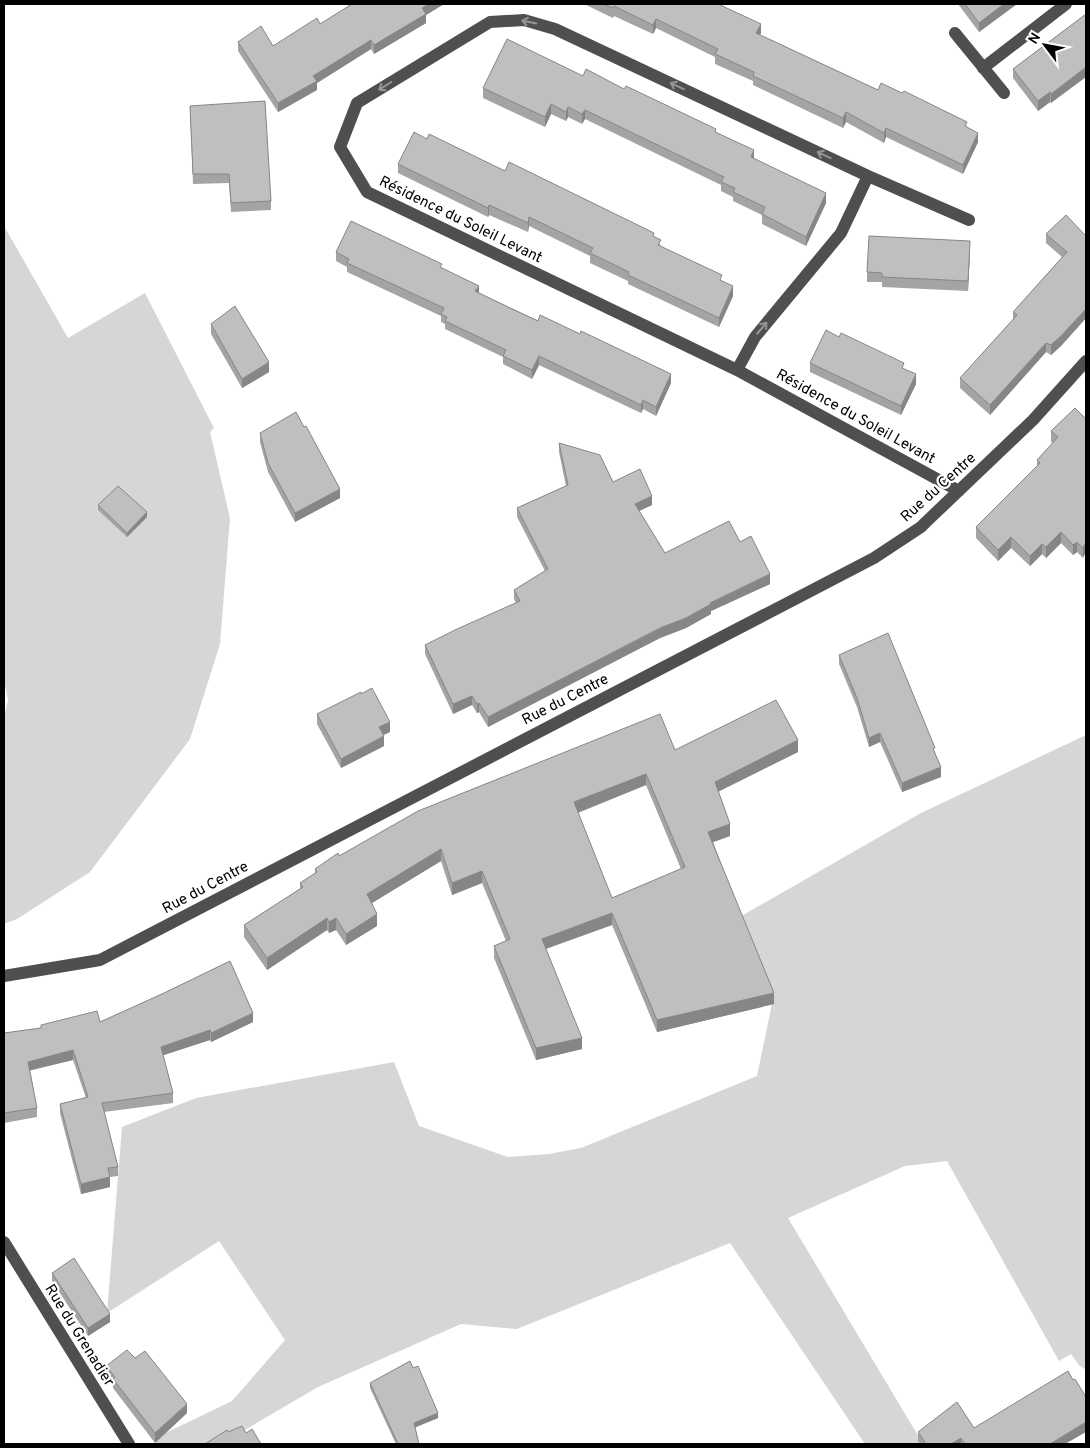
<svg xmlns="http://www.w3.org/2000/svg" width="1090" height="1448" viewBox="0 0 1090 1448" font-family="Overpass,sans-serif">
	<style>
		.green { fill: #d6d6d6 }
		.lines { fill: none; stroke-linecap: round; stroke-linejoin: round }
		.minor { stroke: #4f4f4f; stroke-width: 12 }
		.wall { fill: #a4a4a4; fill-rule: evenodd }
		.shaded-wall { fill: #868686 }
		.building { fill: #bfbfbf; stroke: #868686; fill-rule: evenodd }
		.oneway { stroke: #959595 }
		.labels { text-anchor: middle; stroke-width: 4.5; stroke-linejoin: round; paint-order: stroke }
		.street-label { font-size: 15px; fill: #000; stroke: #fff }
	</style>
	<rect width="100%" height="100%" fill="#fff"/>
	<path class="green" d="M 4,226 L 68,338 L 145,293 L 214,428 L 210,432 L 230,518 L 220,644 L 190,739 L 90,872 L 17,919 L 4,924 L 4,716 L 8,701 L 4,679 Z
		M 1086,735 L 1086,1370 L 1079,1365 L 1071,1354 L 1059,1361 L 947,1161 L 905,1166 L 788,1218 L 923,1444 L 865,1444 L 730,1243 L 517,1329 L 461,1324 L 318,1387 L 221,1444 L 158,1444 L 153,1439 L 232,1401 L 285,1340 L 219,1241 L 107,1313 L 122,1127 L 196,1098 L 394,1062 L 419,1126 L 508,1157 L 549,1154 L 581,1148 L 757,1076 L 772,1004 L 738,918 L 921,813 Z"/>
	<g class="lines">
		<path class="minor" d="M 955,33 L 1004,93
			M 983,68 L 1066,4
			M 737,370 L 755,337 L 841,233 L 868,176
			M 959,491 L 737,370 L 367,192 L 340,147 L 357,103 L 490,22 L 524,20 L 555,29 L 868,176 L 969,220
			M 4,976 L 100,960 L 874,558 L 921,527 L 926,522 L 1033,420 L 1086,361
			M 4,1242 L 129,1444"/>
	</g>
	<path class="wall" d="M 352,4 L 444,4 L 426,15 L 426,23 L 374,54 L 371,49 L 317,83 L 317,90 L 278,112 L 238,51 L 238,42 L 273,46 L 320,24 Z
		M 584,4 L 718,4 L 761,33 L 760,35 L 878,90 L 967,127 L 978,142 L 963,174 L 886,137 L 884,143 L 846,122 L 843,128 L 753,85 L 753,81 L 715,64 L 715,57 L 656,28 L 653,34 L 614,16 L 613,18 Z
		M 958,4 L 1017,4 L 979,32 Z
		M 1086,14 L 1051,103 L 1050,102 L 1038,111 L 1013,78 L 1013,69 Z
		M 583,76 L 624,89 L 716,132 L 754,158 L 826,203 L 806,246 L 762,224 L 762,215 L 733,201 L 733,197 L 721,191 L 721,185 L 585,119 L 582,124 L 568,117 L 566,121 L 551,114 L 545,127 L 483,98 L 483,88 Z
		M 190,106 L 271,201 L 271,210 L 231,212 L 229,183 L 193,184 Z
		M 427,139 L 505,171 L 654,237 L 661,246 L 722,281 L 733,296 L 719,327 L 628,284 L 628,281 L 590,263 L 590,256 L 529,226 L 528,232 L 489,215 L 488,217 L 398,173 L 398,164 Z
		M 1046,234 L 1086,236 L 1086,318 L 1061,346 L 1051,355 L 1046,352 L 990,415 L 960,388 L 960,378 L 1013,320 L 1013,312 L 1062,257 L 1046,243 Z
		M 970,250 L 968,291 L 882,287 L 882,282 L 867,282 L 867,272 Z
		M 336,252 L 442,268 L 479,293 L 671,383 L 656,416 L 643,409 L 641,413 L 539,365 L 532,379 L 503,364 L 503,357 L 445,329 L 445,324 L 441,322 L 441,316 L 347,272 L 347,267 L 336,261 Z
		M 211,324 L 269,372 L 242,388 L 211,334 Z
		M 810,363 L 904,369 L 916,384 L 901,415 L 810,372 Z
		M 1085,418 L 1083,558 L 1077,552 L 1073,555 L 1061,543 L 1046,558 L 1042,554 L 1030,566 L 1011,548 L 998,561 L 976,538 L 976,527 L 1037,466 L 1037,460 L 1053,443 L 1051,442 L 1051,431 Z
		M 260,433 L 340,498 L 295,522 L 268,472 L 260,442 Z
		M 559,443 L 613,482 L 652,505 L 639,511 L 665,553 L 740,542 L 770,584 L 711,611 L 711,614 L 686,628 L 660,638 L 488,727 L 479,712 L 477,713 L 472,705 L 453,714 L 425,654 L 425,645 L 516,603 L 514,599 L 514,590 L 545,571 L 517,517 L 517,508 L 566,486 L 559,452 Z
		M 98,505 L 147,517 L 127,537 L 98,510 Z
		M 839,655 L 935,752 L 941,777 L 902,792 L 880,742 L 869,747 L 857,707 L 839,664 Z
		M 361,694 L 390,732 L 383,735 L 384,746 L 341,768 L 317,724 L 317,714 Z
		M 675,750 L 798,752 L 718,792 L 730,836 L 713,842 L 774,1004 L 657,1032 L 612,925 L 546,949 L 582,1049 L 536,1060 L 494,958 L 494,946 L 506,941 L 482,883 L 452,895 L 441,861 L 372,903 L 377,926 L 346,945 L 336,930 L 329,933 L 327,930 L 267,970 L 244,937 L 244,925 L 300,889 L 300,883 L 315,873 L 315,869 L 339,856 ZM 646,785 L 681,869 L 612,898 L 578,813 Z
		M 100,1022 L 253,1022 L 211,1042 L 210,1040 L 163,1055 L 173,1093 L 173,1103 L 104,1112 L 118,1167 L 118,1176 L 110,1177 L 110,1187 L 81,1194 L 60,1113 L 60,1104 L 86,1098 L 73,1060 L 30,1070 L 37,1108 L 37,1117 L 4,1123 L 4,1033 L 41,1028 L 41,1025 Z
		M 52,1273 L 110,1322 L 88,1336 L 52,1281 Z
		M 106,1366 L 187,1413 L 155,1443 L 113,1388 L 113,1383 L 106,1376 Z
		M 370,1383 L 438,1418 L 415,1427 L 419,1444 L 396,1444 L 370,1388 Z
		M 974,1428 L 1065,1444 L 920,1444 L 918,1441 L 918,1432 Z"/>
	<path class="shaded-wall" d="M 429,4 L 444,4 L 426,15 L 426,23 L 374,54 L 374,45 L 422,8 Z
		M 1004,4 L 1017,4 L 979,32 L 979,23 Z
		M 656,19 L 656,28 L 653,34 L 653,25 Z
		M 761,24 L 761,33 L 756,42 L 756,33 Z
		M 371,40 L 371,49 L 317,83 L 317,90 L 278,112 L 278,103 L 313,76 Z
		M 1086,67 L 1086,77 L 1051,103 L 1051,94 Z
		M 1050,92 L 1050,102 L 1038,111 L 1038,101 Z
		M 551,104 L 551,114 L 545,127 L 545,117 Z
		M 568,107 L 568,117 L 566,121 L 566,112 Z
		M 585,110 L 585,119 L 582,124 L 582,114 Z
		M 846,112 L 846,122 L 843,128 L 843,118 Z
		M 886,128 L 886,137 L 884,143 L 884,133 Z
		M 978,133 L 978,142 L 963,174 L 963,165 Z
		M 754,150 L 754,160 L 751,157 Z
		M 826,193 L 826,203 L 806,246 L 806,237 Z
		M 489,205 L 489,215 L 488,217 L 488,208 Z
		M 529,217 L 529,226 L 528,232 L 528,223 Z
		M 970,241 L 970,250 L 968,291 L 968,281 Z
		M 479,286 L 479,295 L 475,291 Z
		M 733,286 L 733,296 L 719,327 L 719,318 Z
		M 1086,309 L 1086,318 L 1061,346 L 1051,355 L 1051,345 Z
		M 1046,343 L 1046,352 L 990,415 L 990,405 Z
		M 539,356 L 539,365 L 532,379 L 532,370 Z
		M 269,362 L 269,372 L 242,388 L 242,379 Z
		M 671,374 L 671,383 L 656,416 L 656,407 Z
		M 916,374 L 916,384 L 901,415 L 901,406 Z
		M 643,400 L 643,409 L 641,413 L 641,405 Z
		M 340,489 L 340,498 L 295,522 L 295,513 Z
		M 652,496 L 652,505 L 635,513 L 635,504 Z
		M 147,512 L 147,517 L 127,537 L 127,533 Z
		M 1061,532 L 1061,543 L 1046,558 L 1046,547 Z
		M 1011,537 L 1011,548 L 998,561 L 998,550 Z
		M 1077,542 L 1077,552 L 1073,555 L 1073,545 Z
		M 1086,542 L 1086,552 L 1083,558 L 1083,548 Z
		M 1042,544 L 1042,554 L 1030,566 L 1030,556 Z
		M 770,574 L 770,584 L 711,611 L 711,614 L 686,628 L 660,638 L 488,727 L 488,717 L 710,603 Z
		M 472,696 L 472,705 L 453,714 L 453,704 Z
		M 479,703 L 479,712 L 477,713 L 477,704 Z
		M 390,722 L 390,732 L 379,737 L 379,727 Z
		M 880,733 L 880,742 L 869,747 L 869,738 Z
		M 384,736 L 384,746 L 341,768 L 341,759 Z
		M 798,740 L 798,752 L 715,793 L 715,782 Z
		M 941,767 L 941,777 L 902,792 L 902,783 Z
		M 646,774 L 646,785 L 574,814 L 574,802 Z
		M 730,824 L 730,836 L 708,844 L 708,832 Z
		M 441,849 L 441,861 L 367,906 L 367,894 Z
		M 482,871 L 482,883 L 452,895 L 452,883 Z
		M 612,913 L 612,925 L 542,950 L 542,939 Z
		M 377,914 L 377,926 L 346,945 L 346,934 Z
		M 327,918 L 327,930 L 267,970 L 267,958 Z
		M 336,918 L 336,930 L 329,933 L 329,922 Z
		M 774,993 L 774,1004 L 657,1032 L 657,1020 Z
		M 253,1013 L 253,1022 L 211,1042 L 211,1033 Z
		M 210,1030 L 210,1040 L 161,1056 L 161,1047 Z
		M 582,1038 L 582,1049 L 536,1060 L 536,1048 Z
		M 73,1050 L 73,1060 L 28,1071 L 28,1062 Z
		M 110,1177 L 110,1187 L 81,1194 L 81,1184 Z
		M 110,1314 L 110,1322 L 88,1336 L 88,1328 Z
		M 187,1404 L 187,1413 L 155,1443 L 155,1433 Z
		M 438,1413 L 438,1418 L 414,1428 L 414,1423 Z
		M 1086,1422 L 1086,1432 L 1065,1444 L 1050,1444 Z
		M 961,1438 L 961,1444 L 951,1444 Z"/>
	<path class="building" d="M 352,4 L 429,4 L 422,8 L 426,14 L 374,45 L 371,40 L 313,76 L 317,81 L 278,103 L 238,42 L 261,26 L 273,46 L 317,18 L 320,24 Z
		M 604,4 L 718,4 L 761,24 L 756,33 L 878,90 L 881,83 L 902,93 L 904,91 L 967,122 L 965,126 L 978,133 L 963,165 L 886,128 L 884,133 L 846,112 L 843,118 L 753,76 L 754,72 L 715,54 L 718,49 L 656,19 L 653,25 L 614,6 L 613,8 Z
		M 965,4 L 1004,4 L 979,23 Z
		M 1086,14 L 1086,67 L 1051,94 L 1050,92 L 1038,101 L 1013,69 Z
		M 507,39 L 583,76 L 586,69 L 624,89 L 626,86 L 716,129 L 715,132 L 754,150 L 751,157 L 826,193 L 806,237 L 762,214 L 765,207 L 733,192 L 735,188 L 721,182 L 724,177 L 585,110 L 582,114 L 568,107 L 566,112 L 551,104 L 545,117 L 483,88 Z
		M 265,101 L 271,201 L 231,203 L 229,174 L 193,174 L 190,106 Z
		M 414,132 L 427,139 L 429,134 L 505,171 L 509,162 L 654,233 L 653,236 L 661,240 L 658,245 L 722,275 L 720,280 L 733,286 L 719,318 L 628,275 L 629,272 L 590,253 L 593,248 L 529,217 L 528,223 L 489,205 L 488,208 L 398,164 Z
		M 1066,215 L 1086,236 L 1086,309 L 1061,336 L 1051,345 L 1046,343 L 990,405 L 960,378 L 1017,315 L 1013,312 L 1067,252 L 1046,234 Z
		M 351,221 L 442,264 L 440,267 L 479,286 L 475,291 L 510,308 L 538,321 L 540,315 L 580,334 L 581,331 L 671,374 L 656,407 L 643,400 L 641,405 L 539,356 L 532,370 L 503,356 L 506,350 L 445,321 L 447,317 L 441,314 L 444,308 L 347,263 L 349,259 L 336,252 Z
		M 869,236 L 970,241 L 968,281 L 882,277 L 882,273 L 867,272 Z
		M 235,306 L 269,362 L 242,379 L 211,324 Z
		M 826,330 L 839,337 L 841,333 L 904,363 L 902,368 L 916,374 L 901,406 L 810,363 Z
		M 1075,408 L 1085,418 L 1086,417 L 1086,542 L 1083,548 L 1077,542 L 1073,545 L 1061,532 L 1046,547 L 1042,544 L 1030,556 L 1011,537 L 998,550 L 976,527 L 1040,463 L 1037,460 L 1058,437 L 1051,431 Z
		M 296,412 L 304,427 L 306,426 L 340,489 L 295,513 L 268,463 L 260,433 Z
		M 559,443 L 600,455 L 613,482 L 640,469 L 652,496 L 635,504 L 665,553 L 729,521 L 740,542 L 751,536 L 770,574 L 710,603 L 711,604 L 686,618 L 660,628 L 488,717 L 479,703 L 477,704 L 472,696 L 453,704 L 425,645 L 457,629 L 520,601 L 514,590 L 548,569 L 517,508 L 568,485 Z
		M 118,486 L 147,512 L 127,533 L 98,505 Z
		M 888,633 L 935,748 L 933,749 L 941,767 L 902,783 L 880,733 L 869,738 L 857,698 L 839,655 Z
		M 372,688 L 390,722 L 379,727 L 384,736 L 341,759 L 317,714 L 361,692 L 361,694 Z
		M 776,700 L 798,740 L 715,782 L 730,824 L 708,832 L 774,993 L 657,1020 L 612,913 L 542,939 L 582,1038 L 536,1048 L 494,946 L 510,939 L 482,871 L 452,883 L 441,849 L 367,894 L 377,914 L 346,934 L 336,918 L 329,922 L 327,918 L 267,958 L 244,925 L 303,887 L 300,883 L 317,872 L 315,869 L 338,853 L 339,856 L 418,811 L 660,714 L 675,750 ZM 646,774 L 685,867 L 612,898 L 574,802 Z
		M 230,961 L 253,1013 L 211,1033 L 210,1030 L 161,1047 L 173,1093 L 102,1103 L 118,1167 L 108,1168 L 110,1177 L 81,1184 L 60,1104 L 88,1097 L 73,1050 L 28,1062 L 37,1108 L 4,1113 L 4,1033 L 41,1028 L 41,1025 L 97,1011 L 100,1022 L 164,993 Z
		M 74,1258 L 110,1314 L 88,1328 L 52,1273 Z
		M 127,1350 L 135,1358 L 145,1351 L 187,1404 L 155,1433 L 113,1379 L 115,1377 L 106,1366 Z
		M 410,1361 L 413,1368 L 418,1366 L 438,1413 L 414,1423 L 419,1444 L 398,1444 L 370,1383 Z
		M 1068,1371 L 1073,1380 L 1075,1379 L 1086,1397 L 1086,1422 L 1050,1444 L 965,1444 L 961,1438 L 951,1444 L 926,1444 L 918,1432 L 957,1402 L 974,1428 Z
		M 242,1426 L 246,1433 L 252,1429 L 261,1444 L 205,1444 L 227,1430 L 228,1432 Z"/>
	<defs><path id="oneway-shaft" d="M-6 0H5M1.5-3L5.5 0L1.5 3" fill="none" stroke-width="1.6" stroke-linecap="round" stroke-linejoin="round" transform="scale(1.25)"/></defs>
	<g class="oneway">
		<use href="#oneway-shaft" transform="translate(529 22) rotate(-168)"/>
		<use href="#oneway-shaft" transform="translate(385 86) rotate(148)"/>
		<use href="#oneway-shaft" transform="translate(677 86) rotate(-155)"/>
		<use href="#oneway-shaft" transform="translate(824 155) rotate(-155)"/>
		<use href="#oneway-shaft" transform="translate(762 328) rotate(-50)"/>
	</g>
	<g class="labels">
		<g class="street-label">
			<text transform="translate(461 219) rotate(26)" y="5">Résidence du Soleil Levant</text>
			<text transform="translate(856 416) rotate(29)" y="5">Résidence du Soleil Levant</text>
			<text transform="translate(938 487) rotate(-42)" y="5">Rue du Centre</text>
			<text transform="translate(565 699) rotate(-27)" y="5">Rue du Centre</text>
			<text transform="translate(205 887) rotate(-28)" y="5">Rue du Centre</text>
			<text transform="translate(80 1335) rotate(58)" y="5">Rue du Grenadier</text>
		</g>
	</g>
	<rect width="1090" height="1448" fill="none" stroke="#000000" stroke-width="10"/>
	<g transform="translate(1045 45) rotate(302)" stroke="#ffffff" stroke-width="4" paint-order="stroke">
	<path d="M0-4L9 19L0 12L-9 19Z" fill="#000000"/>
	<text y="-8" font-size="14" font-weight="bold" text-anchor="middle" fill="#000000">N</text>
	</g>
</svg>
